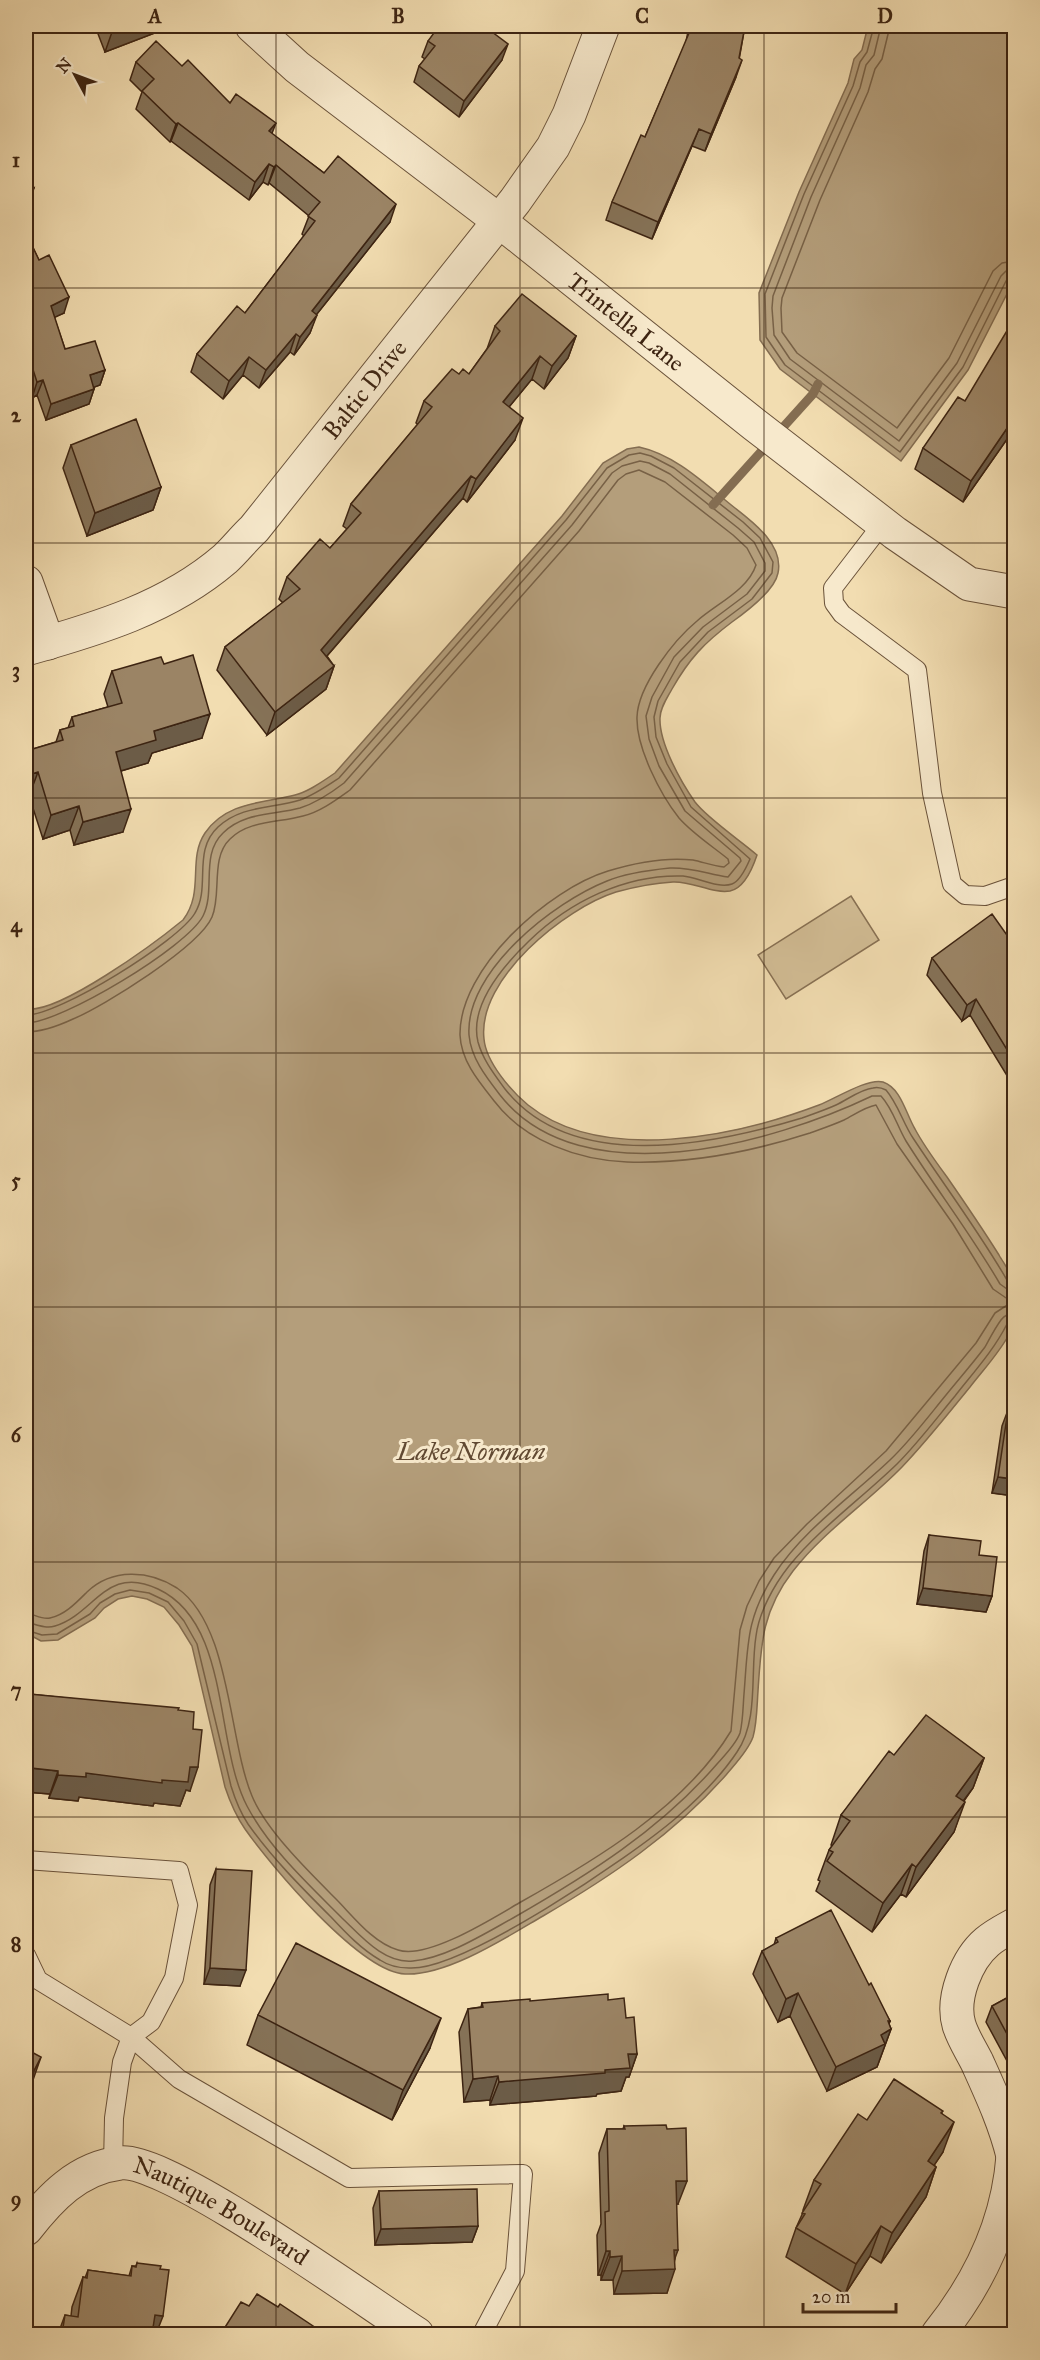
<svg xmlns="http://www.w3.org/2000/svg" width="1040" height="2360" viewBox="0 0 1040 2360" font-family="'IM FELL Great Primer',serif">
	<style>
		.green { fill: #d3be96; stroke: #887154; stroke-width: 1.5 }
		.water { fill: #b49e7b; stroke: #846d51; stroke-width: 1.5 }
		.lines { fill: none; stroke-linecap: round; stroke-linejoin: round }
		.shore { stroke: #786146; stroke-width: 1.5 }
		.stream { stroke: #846d51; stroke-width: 9 }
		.lane-casing { stroke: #6a523a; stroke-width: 20 }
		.street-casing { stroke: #6a523a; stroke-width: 35 }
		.lane { stroke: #f7e9cc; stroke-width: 18 }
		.street { stroke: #f7e9cc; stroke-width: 33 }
		.wall { fill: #857257; stroke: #3d2412; stroke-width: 1.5 }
		.shaded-wall { fill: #6c5c47; stroke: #3d2412; stroke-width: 1.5 }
		.building { fill: #9b8465; stroke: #3d2412; stroke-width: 1.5 }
		.grid { fill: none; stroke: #3d2412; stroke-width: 1.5; stroke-opacity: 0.55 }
		.labels { text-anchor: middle; stroke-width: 6; stroke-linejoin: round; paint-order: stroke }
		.street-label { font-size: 24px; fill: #3d2412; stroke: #f7e9cc }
		.water-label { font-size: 26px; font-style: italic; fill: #614932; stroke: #f7e9cc }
		.neatline { fill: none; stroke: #3d2412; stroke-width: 2 }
		.grid-label { font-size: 20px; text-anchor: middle; font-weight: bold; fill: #3d2412 }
	</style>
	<rect width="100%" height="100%" fill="#f2ddb1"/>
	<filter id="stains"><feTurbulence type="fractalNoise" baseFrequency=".00333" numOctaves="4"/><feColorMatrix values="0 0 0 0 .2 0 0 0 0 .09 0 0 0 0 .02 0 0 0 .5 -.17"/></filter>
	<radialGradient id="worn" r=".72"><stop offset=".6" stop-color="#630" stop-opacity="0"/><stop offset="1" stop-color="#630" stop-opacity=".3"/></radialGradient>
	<path class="green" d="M 851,896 L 879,940 L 786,999 L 758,955 Z"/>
	<path class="water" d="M 868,26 L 1014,26 L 1014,273 L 1011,286 L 968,370 L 901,461 L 780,369 L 760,340 L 759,293 L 799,192 L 848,83 L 854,59 L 862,50 Z
		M 639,447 C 676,455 706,485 735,508 C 753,522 784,545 778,573 C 775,590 746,612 732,622 C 704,643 689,659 672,689 C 667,698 660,708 660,718 C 659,743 681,782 695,802 C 707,818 741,841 757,855 C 753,867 745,888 730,891 C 713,894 692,881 673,882 C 655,883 634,887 616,892 C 565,908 477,979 484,1039 C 486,1062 511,1091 528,1105 C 603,1165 737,1136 819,1105 C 835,1099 867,1078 883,1082 C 901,1088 906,1114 915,1129 C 924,1146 936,1162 947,1177 C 965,1203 982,1228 999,1255 C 1004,1264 1013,1275 1014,1285 C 1017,1298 1016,1319 1011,1331 C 1001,1351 984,1369 970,1387 C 948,1414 926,1442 902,1467 C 867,1503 824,1531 793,1571 C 762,1611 761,1644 758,1691 C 757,1705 757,1723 753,1737 C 748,1751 735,1764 726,1775 C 674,1834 610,1877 543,1916 C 507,1937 447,1976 405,1974 C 360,1972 271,1866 245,1829 C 236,1816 230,1802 225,1787 L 192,1646 L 179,1625 L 164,1607 L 147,1599 L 132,1596 L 118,1599 L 104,1608 L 95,1618 L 58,1640 L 41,1641 L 26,1633 L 26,1009 C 59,1014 155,943 183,920 C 205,891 187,860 205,833 C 226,802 263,803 295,795 C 310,791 323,781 335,773 L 562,516 L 603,463 L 627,449 Z"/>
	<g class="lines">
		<path class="shore" d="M 874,26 L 867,52 L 860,62 L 853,86 L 804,194 L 765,294 L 766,337 L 785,365 L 900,452 L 963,367 L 1006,281 L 1014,277
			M 881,26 L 874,55 L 866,65 L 860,88 L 811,197 L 773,296 L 772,308 L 774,335 L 790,359 L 899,441 L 957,363 L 1001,276 L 1006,271 L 1014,270
			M 890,26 L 882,59 L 875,69 L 868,92 L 820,200 L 782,298 L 781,308 L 782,332 L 797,353 L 897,428 L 949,358 L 993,271 L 1002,263 L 1014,261
			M 26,1015 C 58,1016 179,941 195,913 C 211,887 192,851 218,827 C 242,805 271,809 300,800 C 314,795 327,786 339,778 L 566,520 L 607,468 L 629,455 L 640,453 L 651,456 L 674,468 L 743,522 L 760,538 L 773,562 L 772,573 L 752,599 L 708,632 L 680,662 L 658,701 L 654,717 L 656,737 L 667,764 L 691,807 L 750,859 C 747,866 740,881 732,884 C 718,889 697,877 683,876 C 625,874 569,902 529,941 C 504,965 469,1005 478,1042 C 483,1060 494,1074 505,1089 C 572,1174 713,1145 802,1118 C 813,1114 825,1110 836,1105 C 847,1100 861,1089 873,1088 C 877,1087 882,1088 886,1090 C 898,1104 903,1123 913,1138 C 944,1185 978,1230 1007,1280 L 1014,1283
			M 26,1023 C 61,1023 187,947 203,916 C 216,890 200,855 223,833 C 244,812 274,815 300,808 C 316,803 331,793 344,783 L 572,525 L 612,473 L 622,466 L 640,461 L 649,463 L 670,474 L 738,528 L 754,542 L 765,563 L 765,571 L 747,594 L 703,627 L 674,657 L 652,697 L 646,716 L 649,739 L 659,766 L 685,811 L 740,858 L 741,861 L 728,877 C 708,874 690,867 670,868 C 650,870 626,873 607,881 C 554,902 465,971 469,1035 C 471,1058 486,1077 500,1095 C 581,1198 774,1143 872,1096 L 881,1096 C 893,1109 897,1126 906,1141 C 936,1189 971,1234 1000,1284 L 1007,1289 L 1014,1291
			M 26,1032 C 43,1032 58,1026 73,1019 C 104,1006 199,947 212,917 C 222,894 210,858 230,839 C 249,820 278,823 303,816 C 320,812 336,800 350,790 L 579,531 L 618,480 L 626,474 L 639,470 L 665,482 L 733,535 L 747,548 L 756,565 C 748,590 716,604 697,621 C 674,640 638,686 637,717 C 636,747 660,794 679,818 C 692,833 712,846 728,859 L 729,863 L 724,867 C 713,866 703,862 693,860 C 666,857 634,863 608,871 C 549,889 459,968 460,1035 C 461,1061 479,1082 495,1102 C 525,1141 578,1160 627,1162 C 689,1164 751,1152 810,1133 C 821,1129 833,1125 844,1120 C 854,1115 865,1107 876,1105 L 897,1144 L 953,1224 L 993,1289 L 1012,1302 L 995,1313 L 976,1343 L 886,1451 L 807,1524 L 774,1558 L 759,1581 L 747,1606 L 740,1630 L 731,1731 C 685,1807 594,1861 519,1903 C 493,1918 427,1960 398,1950 C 373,1943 353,1916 335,1898 C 309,1872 266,1830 252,1796 C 228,1739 231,1625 177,1588 C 149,1570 112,1568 87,1592 C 77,1602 65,1615 50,1618 C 42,1620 34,1614 26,1613
			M 26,1622 C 36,1624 45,1629 55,1626 C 95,1614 106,1564 158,1589 C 231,1623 214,1743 247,1806 C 269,1848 308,1884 342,1918 C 361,1936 384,1964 413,1961 C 446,1958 484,1934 513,1918 C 588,1875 660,1830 717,1764 C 725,1755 736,1744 740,1733 C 743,1721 743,1706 744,1694 C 748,1645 746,1618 774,1575 C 803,1530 851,1497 890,1460 C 910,1441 928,1417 946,1395 C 959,1379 973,1363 985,1347 C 990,1338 995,1328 1001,1320 C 1006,1314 1008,1315 1014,1314
			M 26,1630 L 42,1635 L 57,1634 L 90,1614 L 100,1603 L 115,1594 L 130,1590 L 149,1593 L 168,1602 L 184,1621 L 197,1644 L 231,1786 C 235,1799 240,1812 248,1824 C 272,1858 302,1888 331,1917 C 346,1933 361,1949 380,1960 C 389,1966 398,1968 409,1968 C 463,1971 632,1856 676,1818 C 698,1799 721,1776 737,1752 C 759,1720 750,1673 756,1636 C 759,1612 774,1585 789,1566 C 820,1528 862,1498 897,1464 C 918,1443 936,1419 955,1396 C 973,1373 994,1350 1007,1324 L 1014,1322"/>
		<path class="stream" d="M 713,505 L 813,394 L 818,384"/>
		<defs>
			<path id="lane" d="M 883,523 L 833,588 L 834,603 L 842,614 L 917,670 L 932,793 L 952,884 L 965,895 L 985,896 L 1014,886
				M 26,1860 L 179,1871 L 188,1905 L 174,1978 L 151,2022 L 131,2037 L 122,2062 L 114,2118 L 113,2165
				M 26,1955 L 38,1980 L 131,2037 L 179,2079 L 349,2178 L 523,2174 L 515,2271 L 482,2334"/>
			<g id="street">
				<path id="s1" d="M 252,26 L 297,67 L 498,220 L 755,425 L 895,533 L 969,584 L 1014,592"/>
				<path d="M 26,582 L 48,643"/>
				<path id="s2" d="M 26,649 C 97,629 168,608 225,559 C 235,550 244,538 254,529 L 515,201 L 553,147 L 569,115 L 603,26"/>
				<path d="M 1014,1925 C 1005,1930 995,1935 987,1942 C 967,1959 951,1998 959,2025 C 963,2038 971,2050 977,2062 C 991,2093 1005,2123 1013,2156 L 1014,2156"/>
				<path id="s3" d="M 26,2229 C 50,2198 78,2168 120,2163 C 166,2156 368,2303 417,2334"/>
				<path d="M 938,2334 C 979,2283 1008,2222 1013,2156"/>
			</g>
		</defs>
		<use href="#lane" class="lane-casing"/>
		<use href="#street" class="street-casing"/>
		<use href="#lane" class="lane"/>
		<use href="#street" class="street"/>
	</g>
	<path class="wall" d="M 95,26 L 162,26 L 160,31 L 105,52 Z
		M 455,26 L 484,26 L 502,60 L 459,117 L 414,82 L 419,66 L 425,59 L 422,57 L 428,41 L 454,29 Z
		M 689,26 L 745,26 L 736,77 L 705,151 L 692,146 L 652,239 L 606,220 L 612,202 L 645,137 L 686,42 Z
		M 136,62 L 182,66 L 230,103 L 390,222 L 316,315 L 310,333 L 294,355 L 290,352 L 259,388 L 243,375 L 223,399 L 191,372 L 197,354 L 245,313 L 304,236 L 302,234 L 309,216 L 269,183 L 268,185 L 263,182 L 249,200 L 171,141 L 170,142 L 136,109 L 142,92 L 130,80 Z
		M 26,233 L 64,313 L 54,317 L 65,349 L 105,370 L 100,385 L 94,387 L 94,389 L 89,404 L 46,420 L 37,395 L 32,398 L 26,380 Z
		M 495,326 L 576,336 L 568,358 L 544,389 L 532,379 L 509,407 L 515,440 L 467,502 L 463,498 L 327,656 L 334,666 L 326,689 L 267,735 L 217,670 L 225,647 L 283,603 L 279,599 L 287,577 L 330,548 L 347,529 L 343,526 L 351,504 L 418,424 L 416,423 L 424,401 L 459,374 L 469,374 L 487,349 Z
		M 1012,432 L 963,502 L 915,469 L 923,448 Z
		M 71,445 L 161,487 L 153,510 L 87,536 L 63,468 Z
		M 164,664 L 202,738 L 152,753 L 148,763 L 121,771 L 123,832 L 74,845 L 70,830 L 43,839 L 29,796 L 26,797 L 26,751 L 56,742 L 60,730 L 68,728 L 72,717 L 108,707 L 104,694 L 112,671 Z
		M 1014,945 L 1014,1087 L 970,1015 L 962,1021 L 927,975 L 932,958 Z
		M 1008,1410 L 1014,1411 L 1014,1496 L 992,1493 L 1002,1426 Z
		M 929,1535 L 979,1555 L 992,1596 L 986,1612 L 917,1604 L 924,1551 Z
		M 29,1694 L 178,1710 L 193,1729 L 190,1791 L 186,1790 L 180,1806 L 154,1803 L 153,1806 L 79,1797 L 78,1801 L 49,1798 L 50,1794 L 26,1792 L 26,1705 Z
		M 894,1755 L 984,1758 L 973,1788 L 964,1801 L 954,1832 L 906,1897 L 901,1894 L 872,1932 L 816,1891 L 820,1881 L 818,1880 L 829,1850 L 832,1846 L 831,1845 L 841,1815 Z
		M 216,1869 L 240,1986 L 204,1984 L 210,1885 Z
		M 776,1938 L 869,1985 L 890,2021 L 889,2024 L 891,2029 L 877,2067 L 827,2091 L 790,2016 L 778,2022 L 753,1974 L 762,1951 L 774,1945 Z
		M 1014,1994 L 1014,2074 L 986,2022 L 992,2006 Z
		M 608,2000 L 626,2018 L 637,2054 L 629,2077 L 626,2077 L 621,2091 L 597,2094 L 596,2096 L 490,2105 L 490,2100 L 464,2102 L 459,2032 L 468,2009 L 481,2007 L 482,2003 Z
		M 258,2015 L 430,2048 L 392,2120 L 247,2045 Z
		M 942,2113 L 943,2152 L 934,2165 L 936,2167 L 926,2197 L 881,2263 L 870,2256 L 845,2294 L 786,2257 L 796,2228 L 804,2210 L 803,2210 L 814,2180 L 867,2120 Z
		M 624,2126 L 678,2204 L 676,2204 L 675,2259 L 667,2293 L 614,2294 L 613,2280 L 601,2280 L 601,2275 L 598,2275 L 597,2235 L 601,2224 L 599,2153 L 607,2129 L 623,2129 Z
		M 379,2191 L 478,2226 L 472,2242 L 375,2245 L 373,2208 Z
		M 137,2263 L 156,2334 L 58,2334 L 65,2315 L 71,2316 L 72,2307 L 83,2277 L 85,2278 L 88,2270 L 129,2276 L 132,2266 L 136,2266 Z"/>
	<path class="shaded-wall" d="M 129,26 L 162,26 L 160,31 L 105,52 L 112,32 Z
		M 508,44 L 502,60 L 459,117 L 464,101 Z
		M 742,60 L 736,77 L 705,151 L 711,134 Z
		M 178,123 L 171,141 L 170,142 L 176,124 Z
		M 276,123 L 269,141 L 269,131 Z
		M 699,129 L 692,146 L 652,239 L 658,222 Z
		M 269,164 L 263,182 L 249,200 L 255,182 Z
		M 276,165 L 269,183 L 268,185 L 274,167 Z
		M 34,188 L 28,206 L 26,207 L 26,192 Z
		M 396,204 L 390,222 L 305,329 L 312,311 Z
		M 69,297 L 64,313 L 45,322 L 51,306 Z
		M 317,315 L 310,333 L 294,355 L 300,337 Z
		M 296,334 L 290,352 L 259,388 L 266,370 Z
		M 576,336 L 568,358 L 544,389 L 552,366 Z
		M 540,356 L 532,379 L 495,424 L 503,402 Z
		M 249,357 L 243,375 L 223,399 L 229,381 Z
		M 105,370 L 100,385 L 84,391 L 90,375 Z
		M 43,380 L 37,395 L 32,398 L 37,382 Z
		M 94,389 L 89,404 L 46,420 L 51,404 Z
		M 523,418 L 515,440 L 467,502 L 476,479 Z
		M 1014,418 L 1014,424 L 1012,432 L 963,502 L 971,481 Z
		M 471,476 L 463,498 L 313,672 L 321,650 Z
		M 161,487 L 153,510 L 87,536 L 95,513 Z
		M 334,666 L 326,689 L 267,735 L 275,712 Z
		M 210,714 L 202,738 L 152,753 L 148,763 L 107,775 L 116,752 L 154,731 Z
		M 38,772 L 29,796 L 26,797 L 26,776 Z
		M 79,806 L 70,830 L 43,839 L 51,815 Z
		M 131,809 L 123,832 L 74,845 L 83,822 Z
		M 976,999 L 970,1015 L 962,1021 L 967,1005 Z
		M 998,1477 L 1014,1479 L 1014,1496 L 992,1493 Z
		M 923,1588 L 992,1596 L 986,1612 L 917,1604 Z
		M 26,1754 L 33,1755 L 26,1775 Z
		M 984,1758 L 973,1788 L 945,1825 L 956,1796 Z
		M 190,1767 L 198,1767 L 190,1791 L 186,1790 L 180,1806 L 154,1803 L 153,1806 L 79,1797 L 78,1801 L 49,1798 L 58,1775 L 86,1773 L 162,1780 Z
		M 31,1768 L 58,1771 L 50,1794 L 26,1792 L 26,1784 Z
		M 965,1802 L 954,1832 L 906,1897 L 916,1867 Z
		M 912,1864 L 901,1894 L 872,1932 L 883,1903 Z
		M 210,1968 L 246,1970 L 240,1986 L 204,1984 Z
		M 798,1993 L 790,2016 L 778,2022 L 786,1999 Z
		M 441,2018 L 430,2048 L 392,2120 L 403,2090 Z
		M 888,2021 L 890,2021 L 886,2032 L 891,2029 L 877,2067 L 827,2091 L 836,2067 L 881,2035 Z
		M 628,2054 L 637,2054 L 629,2077 L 626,2077 L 621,2091 L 597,2094 L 596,2096 L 490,2105 L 499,2082 L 605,2070 Z
		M 41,2057 L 33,2080 L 26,2094 L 26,2086 Z
		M 498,2076 L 490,2100 L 464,2102 L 473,2079 Z
		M 954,2122 L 943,2152 L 917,2191 L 928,2161 Z
		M 936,2167 L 926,2197 L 881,2263 L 892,2233 Z
		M 676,2181 L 687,2181 L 678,2204 L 667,2204 Z
		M 478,2226 L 472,2242 L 375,2245 L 381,2229 Z
		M 881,2226 L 870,2256 L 845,2294 L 856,2264 Z
		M 674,2250 L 678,2250 L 671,2269 L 675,2269 L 667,2293 L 614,2294 L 622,2271 Z
		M 606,2251 L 610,2251 L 601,2275 L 598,2275 Z
		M 622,2256 L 613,2280 L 601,2280 L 610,2257 Z
		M 155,2315 L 163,2316 L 156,2334 L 147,2334 Z"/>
	<path class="building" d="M 109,26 L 129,26 L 112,32 Z
		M 439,26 L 449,26 L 456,32 L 458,26 L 484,26 L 508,44 L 464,101 L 419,66 L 435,46 L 428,41 Z
		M 692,26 L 745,26 L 739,58 L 742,60 L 711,134 L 699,129 L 658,222 L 612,202 L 641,135 L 645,137 Z
		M 156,41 L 182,66 L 188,60 L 230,103 L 236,94 L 276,123 L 269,131 L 324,173 L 338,156 L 396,204 L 312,311 L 317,315 L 300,337 L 296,334 L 266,370 L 249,357 L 229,381 L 197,354 L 237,306 L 245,313 L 315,221 L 308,216 L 320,202 L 276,165 L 274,167 L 269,164 L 255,182 L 178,123 L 176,124 L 142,91 L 154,79 L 136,62 Z
		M 26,169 L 34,188 L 26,192 Z
		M 26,233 L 39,260 L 49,255 L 69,297 L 51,306 L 65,349 L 95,341 L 105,370 L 90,375 L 94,389 L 51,404 L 43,380 L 37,382 L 26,348 L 26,334 L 32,332 L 26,319 Z
		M 522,294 L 576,336 L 552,366 L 540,356 L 503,402 L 523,418 L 476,479 L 471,476 L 321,650 L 334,666 L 275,712 L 225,647 L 300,589 L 287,577 L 320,539 L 330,548 L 361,513 L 351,504 L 432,407 L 424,401 L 452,369 L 459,374 L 463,369 L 469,374 L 500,331 L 495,326 Z
		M 1014,319 L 1014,418 L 971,481 L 923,448 L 958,397 L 965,401 Z
		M 136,419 L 161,487 L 95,513 L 71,445 Z
		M 193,655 L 210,714 L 154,731 L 156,740 L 116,752 L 131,809 L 83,822 L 79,806 L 51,815 L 38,772 L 26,776 L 26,751 L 63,740 L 60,730 L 74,726 L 72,717 L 122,703 L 112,671 L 161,657 L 164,664 Z
		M 992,914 L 1014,945 L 1014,1061 L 976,999 L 967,1005 L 932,958 Z
		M 1008,1410 L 1014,1411 L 1014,1479 L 998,1477 Z
		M 929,1535 L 981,1541 L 979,1555 L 997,1557 L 992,1596 L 923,1588 Z
		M 29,1694 L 179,1708 L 178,1710 L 194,1712 L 193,1729 L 202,1730 L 198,1767 L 190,1767 L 188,1782 L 162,1780 L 162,1783 L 86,1773 L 86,1777 L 58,1775 L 58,1771 L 31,1768 L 33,1755 L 26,1754 L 26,1736 Z
		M 926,1715 L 984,1758 L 956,1796 L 965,1802 L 916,1867 L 912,1864 L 883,1903 L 827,1861 L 833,1852 L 829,1850 L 850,1821 L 841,1815 L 889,1751 L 894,1755 Z
		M 216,1869 L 252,1871 L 246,1970 L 210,1968 Z
		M 831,1910 L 869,1985 L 871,1983 L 890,2021 L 888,2021 L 891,2029 L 881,2035 L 885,2044 L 836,2067 L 798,1993 L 786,1999 L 762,1951 L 778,1942 L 776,1938 Z
		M 296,1943 L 441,2018 L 403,2090 L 258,2015 Z
		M 608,1994 L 608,2000 L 624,1998 L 626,2018 L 634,2017 L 637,2054 L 628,2054 L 630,2068 L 605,2070 L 605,2073 L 499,2082 L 498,2076 L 473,2079 L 468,2009 L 483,2007 L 482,2003 L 530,1999 L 530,2001 Z
		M 1014,1994 L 1014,2047 L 992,2006 Z
		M 26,2041 L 29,2042 L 26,2048 Z
		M 26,2049 L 41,2057 L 26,2086 Z
		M 894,2079 L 943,2111 L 941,2113 L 954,2122 L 928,2161 L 936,2167 L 892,2233 L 881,2226 L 856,2264 L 796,2228 L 805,2214 L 802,2213 L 821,2184 L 814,2180 L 858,2114 L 867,2120 Z
		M 666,2125 L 667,2129 L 686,2128 L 687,2181 L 676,2181 L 678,2250 L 674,2250 L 675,2269 L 622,2271 L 622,2256 L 610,2257 L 610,2251 L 606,2251 L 605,2212 L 609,2211 L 609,2206 L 607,2129 L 625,2129 L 624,2126 Z
		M 477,2189 L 478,2226 L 381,2229 L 379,2191 Z
		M 137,2263 L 161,2266 L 160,2269 L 169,2270 L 163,2316 L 155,2315 L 152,2334 L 62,2334 L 65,2315 L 78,2317 L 83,2277 L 87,2278 L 88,2270 L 131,2276 L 132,2266 L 136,2267 Z
		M 257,2294 L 278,2307 L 280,2304 L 325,2334 L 226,2334 L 222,2332 L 241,2302 L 249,2306 Z
		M 962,2328 L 971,2334 L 957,2334 Z"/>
	<path class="grid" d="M 276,26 L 276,2334M 520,26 L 520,2334M 764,26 L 764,2334M 26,288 L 1014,288M 26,543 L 1014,543M 26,798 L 1014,798M 26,1053 L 1014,1053M 26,1307 L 1014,1307M 26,1562 L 1014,1562M 26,1817 L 1014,1817M 26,2072 L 1014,2072"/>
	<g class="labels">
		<g class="street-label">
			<text dy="8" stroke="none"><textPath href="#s1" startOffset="477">Trintella Lane</textPath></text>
			<text dy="8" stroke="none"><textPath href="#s2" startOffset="440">Baltic Drive</textPath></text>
			<text dy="8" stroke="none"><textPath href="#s3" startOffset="231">Nautique Boulevard</textPath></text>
		</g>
		<g class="water-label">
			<text x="471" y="1460">Lake Norman</text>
		</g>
	</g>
	<rect width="1040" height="2360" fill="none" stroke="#f2ddb1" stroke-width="66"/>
	<g transform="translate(75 75) rotate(311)" stroke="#f7e9cc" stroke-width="4.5" paint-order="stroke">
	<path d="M0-4.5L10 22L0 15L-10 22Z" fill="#3d2412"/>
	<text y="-9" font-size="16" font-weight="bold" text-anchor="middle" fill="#3d2412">N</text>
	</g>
	<path d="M803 2303v9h93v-9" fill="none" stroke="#3d2412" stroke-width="3"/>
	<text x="812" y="2303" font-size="18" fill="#3d2412" stroke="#f7e9cc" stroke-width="4.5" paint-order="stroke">20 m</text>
	<rect x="33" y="33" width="974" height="2294" class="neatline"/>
	<g class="grid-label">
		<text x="155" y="23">A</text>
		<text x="398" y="23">B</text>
		<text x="642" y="23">C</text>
		<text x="885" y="23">D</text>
		<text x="16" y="167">1</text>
		<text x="16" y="422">2</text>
		<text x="16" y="677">3</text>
		<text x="16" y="932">4</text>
		<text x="16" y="1187">5</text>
		<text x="16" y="1442">6</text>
		<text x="16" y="1697">7</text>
		<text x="16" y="1951">8</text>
		<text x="16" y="2206">9</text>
	</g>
	<rect width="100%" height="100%" filter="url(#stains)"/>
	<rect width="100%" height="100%" fill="url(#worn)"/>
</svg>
